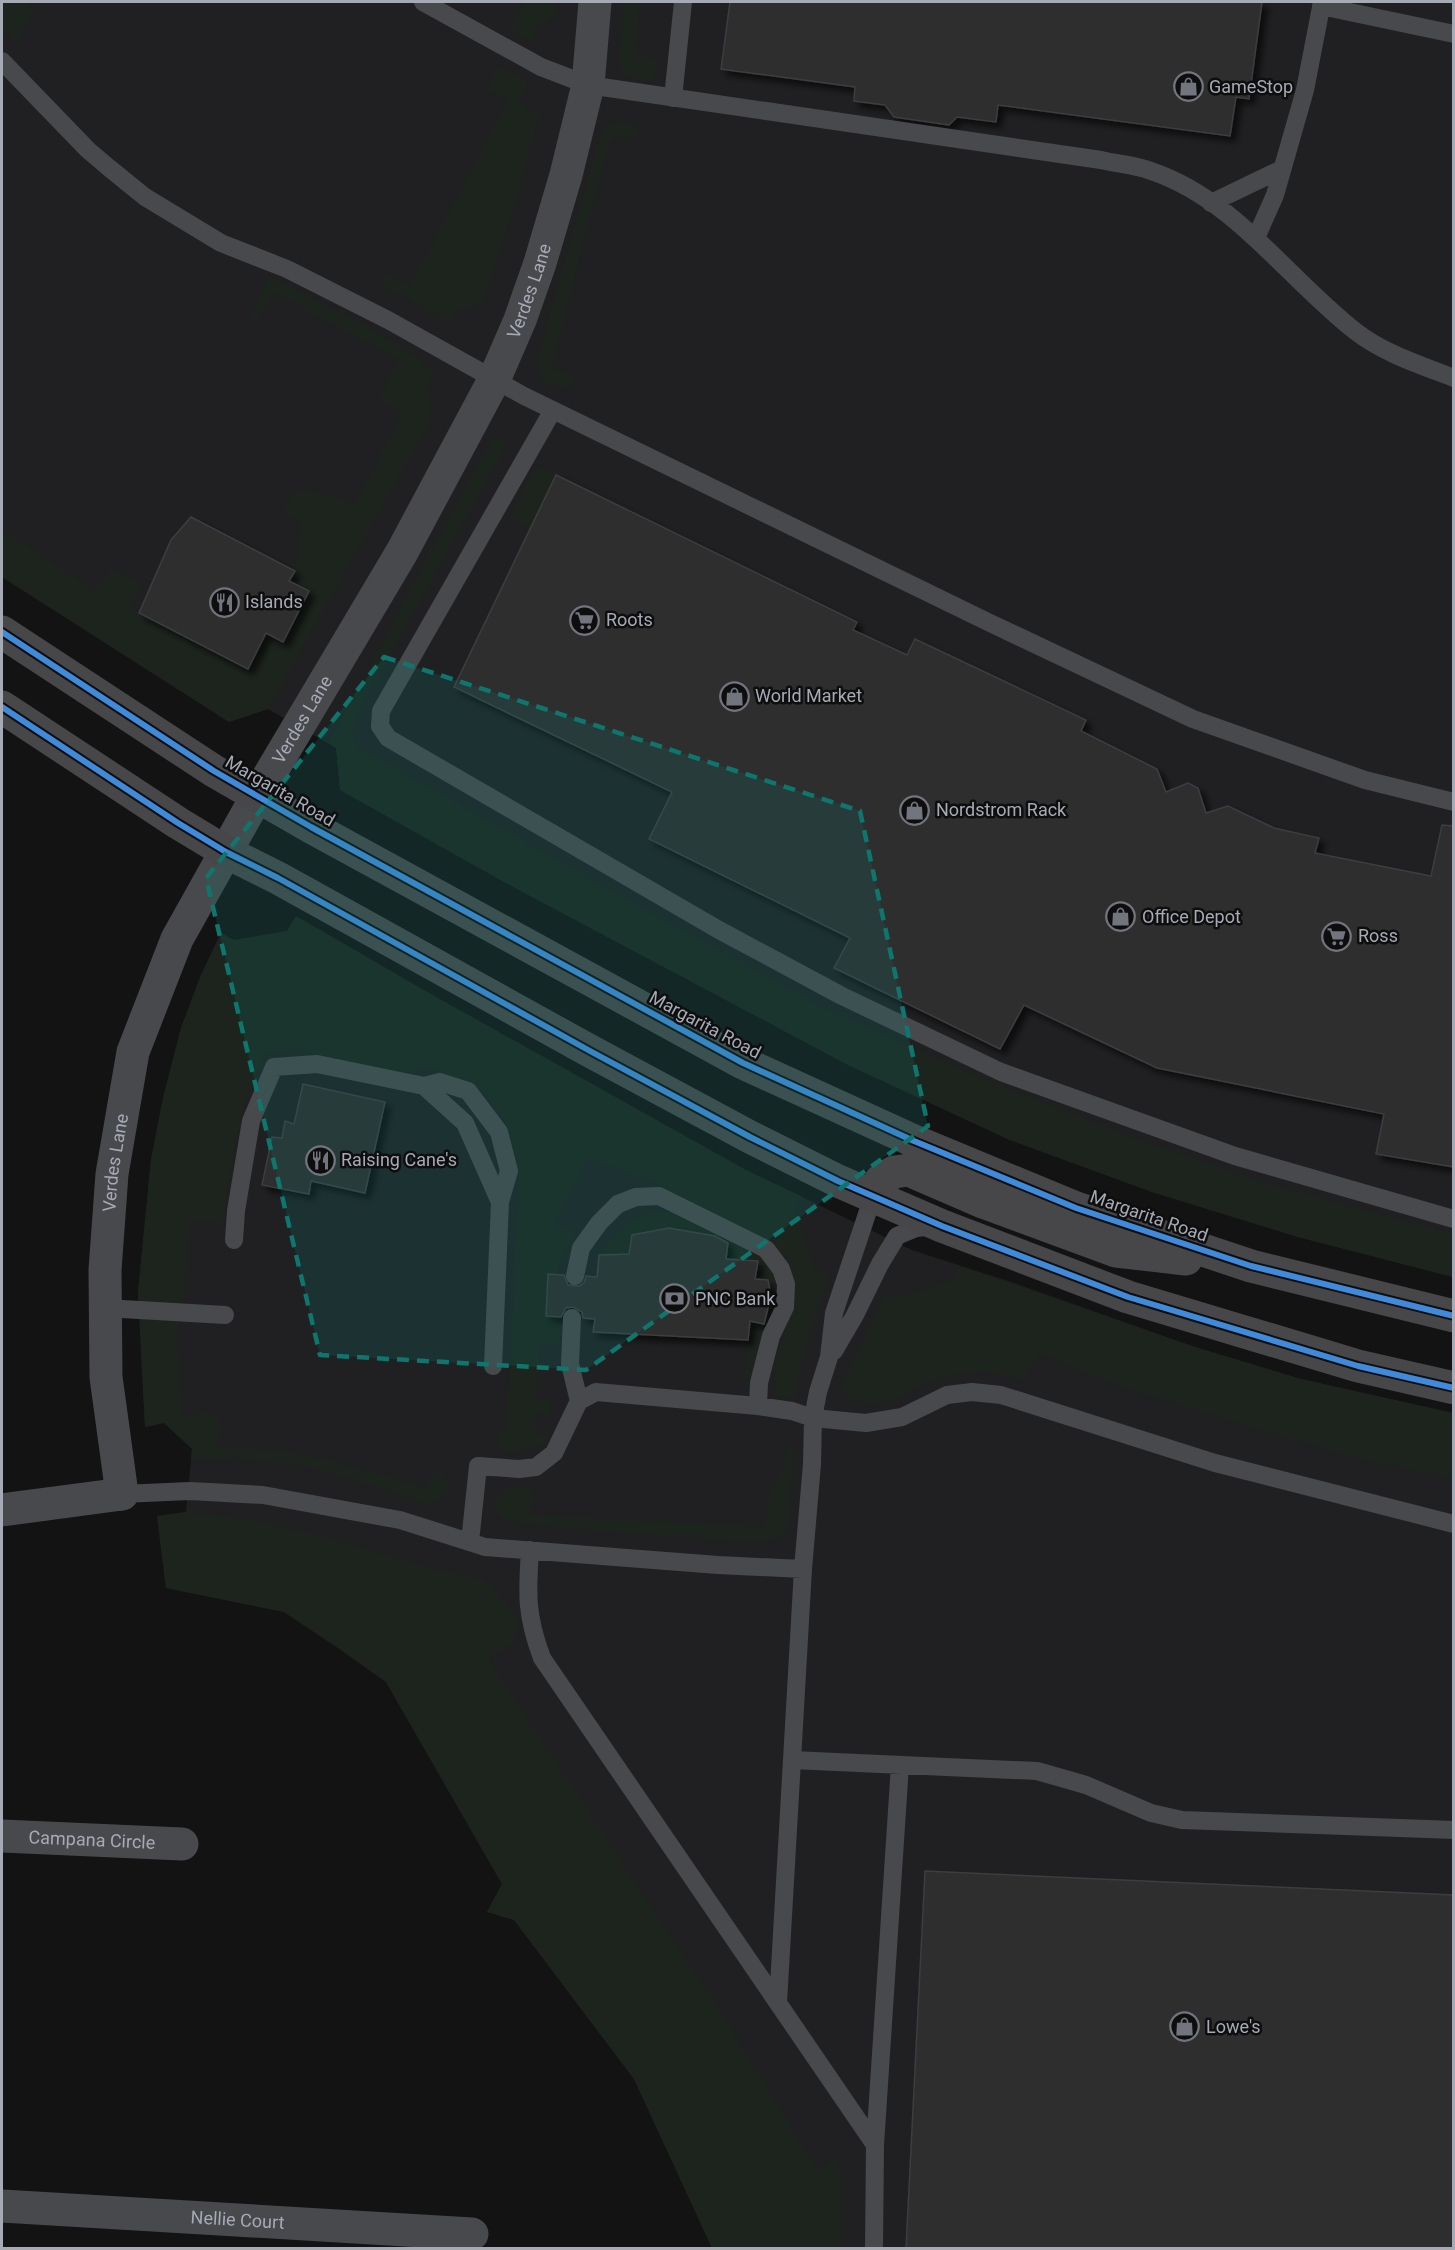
<svg xmlns="http://www.w3.org/2000/svg" width="1455" height="2250" viewBox="0 0 1455 2250" font-family="Roboto,sans-serif">
	<style>
		.built { fill: #202022 }
		.green { fill: #1d241e }
		.building { fill: #2e2e2f; stroke: #3c3d40; stroke-width: 1.5; filter: url(#shadow) }
		.lines { fill: none; stroke-linecap: round; stroke-linejoin: round }
		.service { stroke: #48494c; stroke-width: 18 }
		.minor { stroke: #48494c; stroke-width: 33 }
		.tertiary { stroke: #48494c; stroke-width: 33 }
		.secondary { stroke: #47474a; stroke-width: 33 }
		.cycleway-casing { stroke: #0e0e0f; stroke-width: 10 }
		.cycleway { stroke: #408adc; stroke-width: 6 }
		.marked { fill: #0f766e; fill-opacity: 0.2; stroke: #0f766e; stroke-width: 4.5; stroke-dasharray: 12 8; stroke-linejoin: round }
		.labels { text-anchor: middle; stroke-width: 5; stroke-linejoin: round; paint-order: stroke }
		.poi-label { font-size: 18px; fill: #a5aab5; stroke: #0e0e0f; text-anchor: start }
		.street-label { font-size: 18px; fill: #a5aab5; stroke: #0e0e0f }
	</style>
	<defs>
		<filter id="shadow"><feDropShadow dx="5.5" dy="5.5" stdDeviation="3" flood-color="#0009"/></filter>
	</defs>
	<rect width="100%" height="100%" fill="#131314"/>
	<path class="built" d="M 2,2 L 1453,2 L 1453,1277 L 1298,1237 L 1152,1192 L 1010,1140 L 850,1066 L 504,882 L 340,790 L 336,748 L 268,709 L 229,722 L 2,577 Z
		M 296,916 L 429,993 L 746,1170 L 912,1250 L 1014,1283 L 1195,1347 L 1301,1379 L 1453,1413 L 1453,2248 L 712,2248 L 634,2079 L 514,1920 L 487,1912 L 502,1884 L 386,1682 L 338,1648 L 284,1612 L 166,1588 L 157,1516 L 186,1512 L 192,1449 L 164,1423 L 145,1427 L 138,1292 L 151,1160 L 163,1098 L 181,1028 L 201,975 L 221,933 L 234,940 L 287,931 Z"/>
	<path class="green" d="M 2,2 L 26,2 L 36,10 L 17,42 L 2,27 Z
		M 523,2 L 558,2 L 557,13 L 537,28 L 533,42 L 511,32 Z
		M 624,2 L 640,2 L 635,54 L 657,61 L 653,80 L 646,82 L 628,77 L 620,67 L 620,47 Z
		M 496,66 L 528,81 L 519,102 L 539,113 L 514,209 L 481,305 L 454,310 L 451,323 L 379,284 L 385,274 L 410,286 L 508,101 L 489,90 L 488,86 Z
		M 617,122 L 635,124 L 638,131 L 634,137 L 617,137 L 610,141 L 551,368 L 570,374 L 574,378 L 569,387 L 558,388 L 543,381 L 536,364 L 599,139 L 605,129 Z
		M 270,277 L 363,324 L 402,348 L 436,373 L 427,387 L 432,418 L 268,709 L 229,722 L 2,577 L 2,529 L 95,591 L 109,572 L 114,570 L 142,584 L 130,607 L 139,613 L 266,633 L 283,642 L 309,592 L 289,581 L 295,571 L 302,524 L 283,512 C 286,507 289,499 293,495 C 304,484 343,501 354,506 L 402,413 L 379,399 L 399,360 L 273,292 L 259,318 L 252,319 L 251,315 Z
		M 493,437 L 507,444 L 357,715 L 352,733 L 357,747 L 671,924 L 833,1012 L 962,1070 L 1135,1139 L 1267,1184 L 1453,1234 L 1453,1277 L 1298,1237 L 1152,1192 L 1010,1140 L 850,1066 L 504,882 L 340,790 L 336,748 L 328,743 Z
		M 537,466 L 556,475 L 529,529 L 509,518 Z
		M 296,916 L 429,993 L 746,1170 L 803,1197 L 796,1210 L 813,1268 L 831,1276 L 811,1326 L 794,1397 L 782,1399 L 775,1394 L 773,1367 L 792,1305 L 795,1283 L 788,1260 L 771,1244 L 683,1197 L 641,1177 L 589,1158 L 554,1224 L 577,1234 L 560,1260 L 558,1275 L 548,1274 L 546,1316 L 562,1317 L 560,1345 L 540,1344 L 536,1400 L 549,1402 L 549,1414 L 537,1413 L 535,1434 L 547,1435 L 547,1443 C 531,1449 514,1456 498,1447 L 499,1435 L 505,1432 L 512,1342 L 514,1248 L 519,1203 L 519,1168 L 509,1130 L 486,1093 L 431,1067 L 400,1074 L 295,1050 L 267,1054 C 237,1103 233,1167 222,1223 L 189,1221 L 185,1287 L 177,1334 L 182,1416 L 204,1413 L 217,1418 L 220,1427 L 217,1448 L 279,1450 L 333,1461 L 427,1488 L 432,1473 L 438,1473 L 445,1476 L 449,1489 L 447,1495 L 434,1504 L 424,1503 L 395,1492 L 299,1465 L 236,1458 L 191,1459 L 192,1449 L 164,1423 L 145,1427 L 138,1292 L 151,1160 L 163,1098 L 181,1028 L 201,975 L 221,933 L 234,940 L 287,931 Z
		M 653,1211 L 680,1213 L 761,1254 C 766,1262 773,1270 775,1279 C 781,1304 759,1355 751,1381 L 744,1378 L 750,1321 L 765,1323 L 771,1296 L 768,1280 L 755,1279 L 757,1261 L 726,1259 L 729,1239 L 669,1228 L 632,1235 L 629,1254 L 599,1255 C 613,1233 627,1219 653,1211 Z
		M 960,1266 L 1195,1347 L 1301,1379 L 1453,1413 L 1453,1478 L 1359,1459 L 1124,1388 L 1038,1353 L 1026,1375 L 1019,1380 C 995,1372 986,1369 960,1374 C 945,1376 929,1381 916,1388 C 910,1390 905,1395 900,1398 C 883,1406 856,1406 843,1393 L 844,1381 L 886,1293 L 898,1298 L 953,1280 Z
		M 788,1442 L 793,1448 L 789,1524 C 782,1540 773,1540 756,1542 L 573,1529 L 505,1521 C 502,1517 497,1515 496,1510 C 492,1498 503,1488 514,1487 C 520,1487 527,1490 533,1491 L 530,1515 L 765,1527 L 769,1495 L 781,1472 Z
		M 186,1512 L 251,1520 L 336,1540 L 445,1572 L 485,1580 L 513,1610 L 519,1626 L 512,1642 L 489,1660 L 724,2017 L 817,2171 L 835,2159 L 842,2177 L 840,2248 L 712,2248 L 634,2079 L 514,1920 L 487,1912 L 502,1884 L 386,1682 L 338,1648 L 284,1612 L 166,1588 L 157,1516 Z"/>
	<path class="building" d="M 730,2 L 1262,2 L 1249,99 L 1236,97 L 1230,136 L 998,105 L 996,122 L 957,117 L 949,125 L 894,117 L 885,105 L 854,101 L 855,87 L 721,69 Z
		M 556,475 L 857,622 L 853,630 L 907,655 L 915,639 L 1086,720 L 1081,731 L 1157,769 L 1166,792 L 1188,783 L 1198,788 L 1206,813 L 1228,806 L 1274,828 L 1319,838 L 1315,853 L 1431,876 L 1442,825 L 1454,826 L 1454,1167 L 1376,1154 L 1384,1114 L 1157,1068 L 1024,1005 L 1000,1049 L 834,968 L 850,938 L 649,839 L 672,792 L 454,687 Z
		M 191,517 L 295,571 L 289,581 L 309,591 L 283,642 L 266,633 L 248,669 L 139,613 L 171,540 Z
		M 303,1084 L 385,1102 L 365,1193 L 311,1181 L 309,1194 L 262,1185 L 272,1137 L 282,1138 L 285,1121 L 294,1124 Z
		M 669,1228 L 715,1236 L 728,1243 L 726,1259 L 758,1261 L 755,1279 L 768,1280 L 771,1296 L 764,1324 L 750,1321 L 748,1340 L 593,1332 L 595,1319 L 583,1318 L 582,1312 L 573,1307 L 566,1308 L 561,1317 L 546,1316 L 548,1274 L 564,1275 L 568,1285 L 579,1286 L 584,1283 L 586,1276 L 597,1277 L 599,1255 L 629,1254 L 632,1235 Z
		M 925,1871 L 1454,1895 L 1454,2248 L 906,2248 Z"/>
	<g class="lines">
		<path class="service" d="M 423,2 L 541,67 L 588,85 L 1101,160 C 1117,164 1135,165 1151,171 C 1235,199 1287,278 1355,331 C 1383,353 1420,365 1454,378
			M 1321,6 L 1454,34
			M 2,61 L 88,150 L 108,167 L 145,197 L 221,243 L 287,269 L 388,320 L 524,396 L 988,622 L 1193,719 L 1365,780 L 1454,802
			M 673,98 L 683,2
			M 1211,203 L 1282,169
			M 1256,238 L 1275,195 L 1305,90 L 1322,2
			M 553,410 L 381,711 L 380,726 L 388,738 L 719,930 L 842,996 L 1001,1072 L 1235,1156 L 1454,1219
			M 424,1086 L 440,1082 L 468,1091 L 499,1132 L 509,1171 L 500,1202
			M 234,1240 L 236,1211 L 251,1121 L 274,1067 L 317,1064 L 424,1086 L 465,1123 L 500,1202 L 493,1366
			M 575,1276 L 581,1248 L 599,1223 L 618,1204 L 636,1197 L 659,1196 L 766,1249 L 781,1269 L 786,1284 L 785,1307 L 771,1336 L 759,1383 L 758,1406
			M 105,1308 L 225,1315
			M 572,1318 L 570,1364 L 579,1401
			M 834,1351 L 855,1315 L 880,1264 L 897,1236 L 916,1228 L 935,1226
			M 122,1494 L 190,1491 L 263,1495 L 400,1520 L 485,1547 L 718,1565 L 803,1569 L 812,1464 L 813,1418 L 818,1392 L 829,1357 L 834,1313 L 873,1196
			M 470,1542 L 478,1466 L 519,1469 L 536,1467 L 554,1453 L 579,1401 L 596,1392 L 758,1406 L 792,1411 L 813,1418 L 866,1423 L 902,1417 L 947,1395 L 972,1392 L 1001,1395 L 1215,1463 L 1454,1524
			M 530,1550 C 527,1595 526,1615 542,1658 L 875,2145 L 874,2248
			M 792,1760 L 1037,1771 L 1086,1785 L 1151,1813 L 1182,1820 L 1454,1830
			M 778,2003 L 803,1569
			M 875,2145 L 900,1765"/>
		<g class="minor">
			<path d="M 2,1510 L 122,1494"/>
			<path id="s1" d="M 2,1836 L 182,1844"/>
			<path id="s2" d="M 2,2206 L 472,2234"/>
		</g>
		<path class="tertiary" id="s3" d="M 122,1494 L 106,1377 L 105,1270 L 112,1174 L 133,1052 L 177,939 L 257,796 L 402,552 L 494,380 L 520,320 L 540,263 L 566,175 L 588,85 L 595,2"/>
		<path class="secondary" d="M 2,632 L 214,771 L 311,827 L 743,1063 L 914,1141 L 1076,1208 L 1251,1266 L 1454,1316
			M 2,707 L 178,823 L 226,852 L 278,878 L 590,1051 L 750,1137 L 838,1181 L 942,1226 L 1128,1297 L 1358,1366 L 1454,1388
			M 873,1196 L 881,1180 L 894,1172 L 909,1170 L 983,1202 L 1116,1251 L 1186,1259"/>
		<defs>
			<path id="cycleway" d="M 2,632 L 214,771 L 311,827 L 743,1063 L 914,1141 L 1076,1208 L 1251,1266 L 1454,1316
				M 2,707 L 178,823 L 226,852 L 278,878 L 590,1051 L 750,1137 L 838,1181 L 942,1226 L 1128,1297 L 1358,1366 L 1454,1388"/>
		</defs>
		<use href="#cycleway" class="cycleway-casing"/>
		<use href="#cycleway" class="cycleway"/>
	</g>
	<path class="marked" d="M 384,657 L 860,811 L 928,1126 L 586,1370 L 320,1355 L 206,878 Z"/>
	<defs>
		<symbol id="shop-ring" viewBox="-11 -11 22 22"><circle r="9.5" fill="#0e0e0f" stroke="#72757d" stroke-width="1.5"/><path d="M-5-2.5h2.3a2.7 3.5 0 0 1 5.4 0H5L5.5 6h-11ZM-1.5-2.5h3a1.5 2.3 0 0 0-3 0Z" fill="#72757d"/></symbol>
		<symbol id="restaurant-ring" viewBox="-11 -11 22 22"><circle r="9.5" fill="#0e0e0f" stroke="#72757d" stroke-width="1.5"/><path d="M-5-6h1v4h1v-4h1v4h1v-4h1v5L-1.5 .5V6h-2V.5L-5-1ZM5-6V6H3V1.5H1.5Q1.5-4 5-6Z" fill="#72757d"/></symbol>
		<symbol id="supermarket-ring" viewBox="-11 -11 22 22"><circle r="9.5" fill="#0e0e0f" stroke="#72757d" stroke-width="1.5"/><path d="M-6-5.5h2.5l.6 2H6L4.5 2H-2.5L-4.4-4H-6ZM-1.5 3.2a1.3 1.3 0 1 0 .1 0ZM3 3.2a1.3 1.3 0 1 0 .1 0Z" fill="#72757d"/></symbol>
		<symbol id="bank-ring" viewBox="-11 -11 22 22"><circle r="9.5" fill="#0e0e0f" stroke="#72757d" stroke-width="1.5"/><path d="M-6-4H6V4H-6ZM0-2.3a2.3 2.3 0 1 0 0 4.6a2.3 2.3 0 1 0 0-4.6Z" fill="#72757d"/></symbol>
	</defs>
	<g fill-rule="evenodd">
		<use href="#shop-ring" x="1172" y="70" width="33" height="33"/>
		<use href="#restaurant-ring" x="208" y="586" width="33" height="33"/>
		<use href="#supermarket-ring" x="568" y="604" width="33" height="33"/>
		<use href="#shop-ring" x="718" y="680" width="33" height="33"/>
		<use href="#shop-ring" x="898" y="794" width="33" height="33"/>
		<use href="#shop-ring" x="1104" y="900" width="33" height="33"/>
		<use href="#supermarket-ring" x="1320" y="920" width="33" height="33"/>
		<use href="#restaurant-ring" x="304" y="1144" width="33" height="33"/>
		<use href="#bank-ring" x="658" y="1282" width="33" height="33"/>
		<use href="#shop-ring" x="1168" y="2010" width="33" height="33"/>
	</g>
	<g class="labels">
		<g class="poi-label">
			<text x="1209" y="93">GameStop</text>
			<text x="245" y="608">Islands</text>
			<text x="606" y="626">Roots</text>
			<text x="755" y="702">World Market</text>
			<text x="936" y="816">Nordstrom Rack</text>
			<text x="1142" y="923">Office Depot</text>
			<text x="1358" y="942">Ross</text>
			<text x="341" y="1166">Raising Cane's</text>
			<text x="695" y="1305">PNC Bank</text>
			<text x="1206" y="2033">Lowe's</text>
		</g>
		<g class="street-label">
			<text dy="6" stroke="none"><textPath href="#s3" startOffset="1305">Verdes Lane</textPath></text>
			<text dy="6" stroke="none"><textPath href="#s3" startOffset="819">Verdes Lane</textPath></text>
			<text transform="translate(280 791) rotate(30)" y="6">Margarita Road</text>
			<text transform="translate(705 1025) rotate(28)" y="6">Margarita Road</text>
			<text dy="6" stroke="none"><textPath href="#s3" startOffset="333">Verdes Lane</textPath></text>
			<text transform="translate(1149 1216) rotate(19)" y="6">Margarita Road</text>
			<text dy="6" stroke="none"><textPath href="#s1" startOffset="90">Campana Circle</textPath></text>
			<text dy="6" stroke="none"><textPath href="#s2" startOffset="236">Nellie Court</textPath></text>
		</g>
	</g>
	<rect width="1455" height="2250" fill="none" stroke="#a5aab5" stroke-width="6"/>
</svg>
